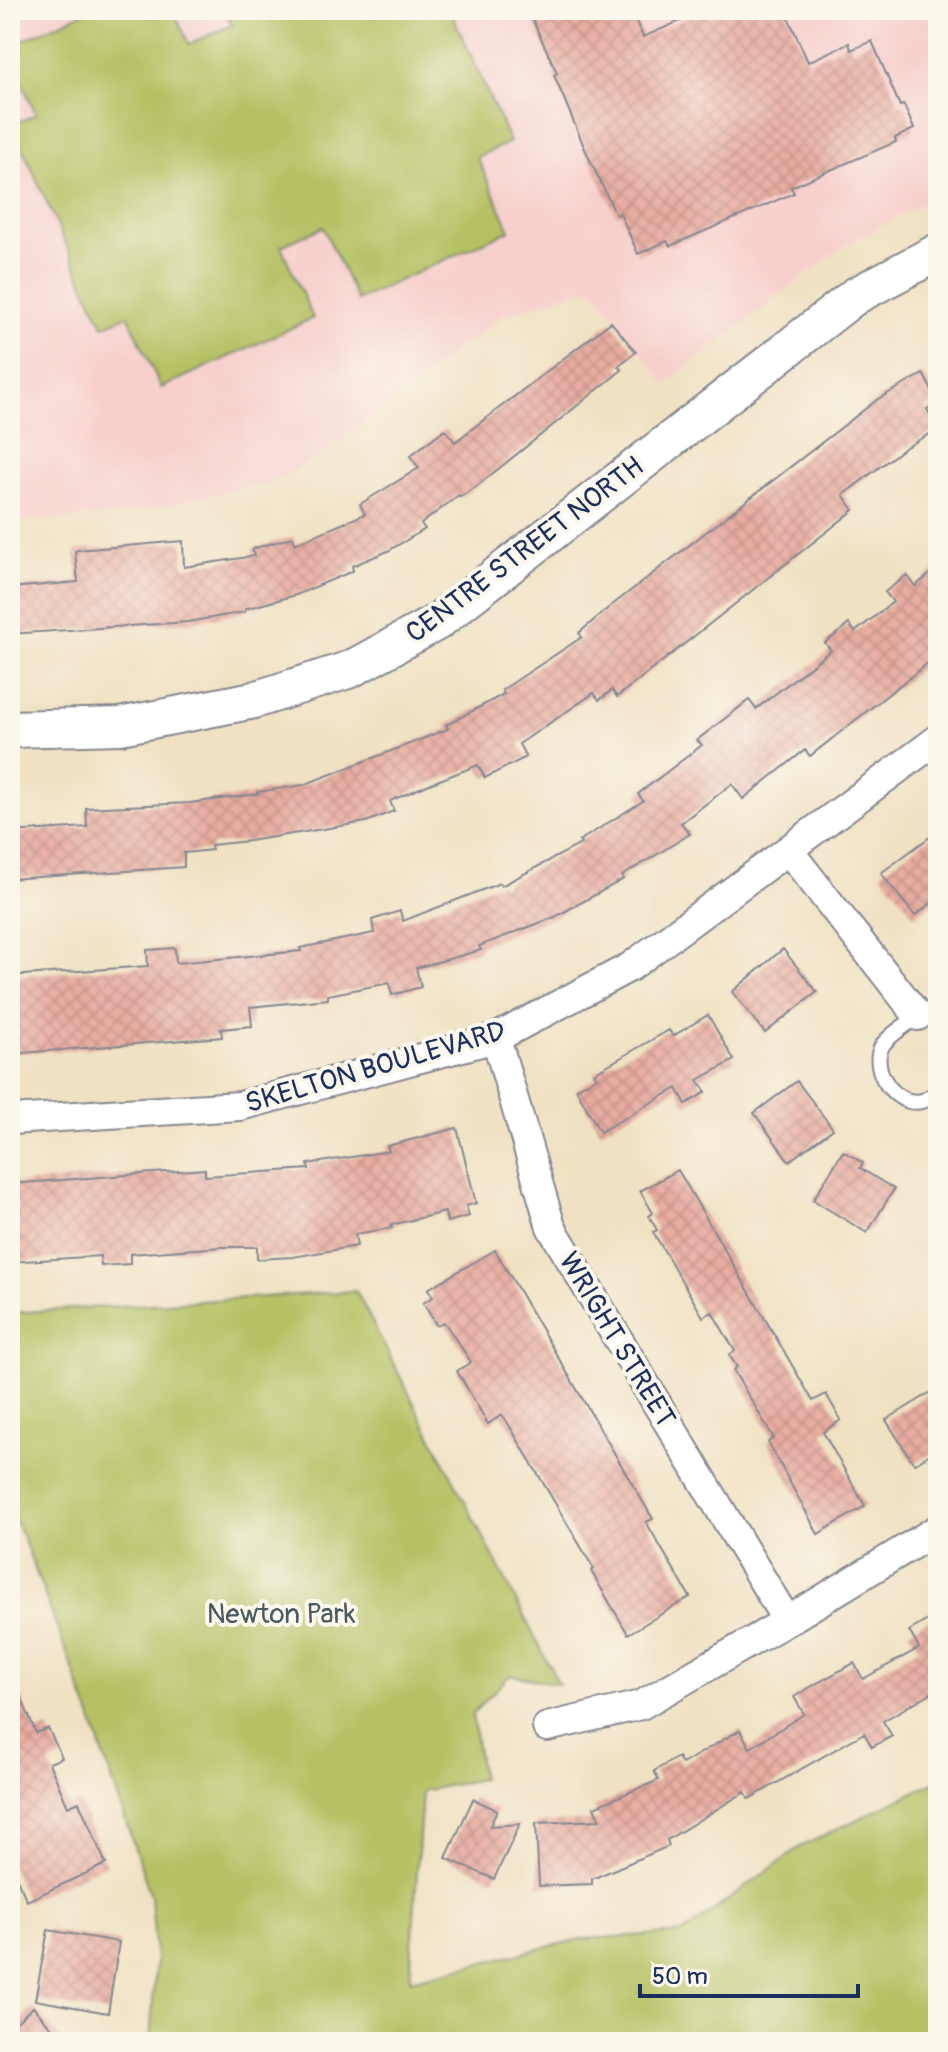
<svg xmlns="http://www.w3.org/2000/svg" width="948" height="2052" viewBox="0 0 948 2052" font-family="Pangolin,sans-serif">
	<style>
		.built { fill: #f7d0cd }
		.green { fill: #b5c163; stroke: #687860; stroke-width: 2 }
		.building { fill: url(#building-cross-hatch) }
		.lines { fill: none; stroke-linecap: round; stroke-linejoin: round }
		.service-casing { stroke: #868890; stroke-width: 18 }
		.minor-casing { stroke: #868890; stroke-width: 32 }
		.tertiary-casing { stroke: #868890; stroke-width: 40 }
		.service { stroke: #fff; stroke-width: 14 }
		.minor { stroke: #fff; stroke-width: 28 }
		.tertiary { stroke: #fff; stroke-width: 36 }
		.labels { text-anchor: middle; stroke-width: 8; stroke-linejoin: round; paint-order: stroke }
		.street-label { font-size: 28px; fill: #1b2f5e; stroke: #fbf7ec }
		.park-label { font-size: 28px; fill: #495b60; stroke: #fbf7ec }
	</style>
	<defs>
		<pattern id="building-cross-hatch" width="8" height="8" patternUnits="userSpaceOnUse" patternTransform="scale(2)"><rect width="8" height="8" fill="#e8aca0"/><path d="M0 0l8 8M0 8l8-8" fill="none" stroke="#c6948c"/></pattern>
	</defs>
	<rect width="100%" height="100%" fill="#fbf7ec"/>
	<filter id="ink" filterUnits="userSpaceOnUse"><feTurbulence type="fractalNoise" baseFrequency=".0125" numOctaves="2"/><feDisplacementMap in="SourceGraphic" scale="16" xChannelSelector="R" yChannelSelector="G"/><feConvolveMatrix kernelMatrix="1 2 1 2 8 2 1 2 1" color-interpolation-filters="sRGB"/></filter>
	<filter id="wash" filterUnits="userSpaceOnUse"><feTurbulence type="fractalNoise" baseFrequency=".006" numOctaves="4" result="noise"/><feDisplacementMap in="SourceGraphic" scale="32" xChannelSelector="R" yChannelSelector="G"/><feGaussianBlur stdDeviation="1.8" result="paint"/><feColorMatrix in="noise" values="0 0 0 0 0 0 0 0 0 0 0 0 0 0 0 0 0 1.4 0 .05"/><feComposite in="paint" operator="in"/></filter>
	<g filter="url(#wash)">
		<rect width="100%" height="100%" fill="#f0e1c2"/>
		<path class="built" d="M 38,10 L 938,10 L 938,195 L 841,248 L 665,384 L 591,287 L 502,316 L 320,456 L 275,481 L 121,515 L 10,522 L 10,23 Z"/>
		<path class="green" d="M 89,10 L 173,10 L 189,44 L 232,25 L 225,10 L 450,10 L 510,142 L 477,157 L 510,230 L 357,300 L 323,227 L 281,246 L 313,318 L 161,388 L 128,315 L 103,326 L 12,125 L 36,114 L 10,56 L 10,46 Z
			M 356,1291 L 559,1684 L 510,1675 L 472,1714 L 482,1779 L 422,1791 L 410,1980 L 580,1939 L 683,1933 L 800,1847 L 938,1780 L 938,2042 L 150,2042 L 156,1960 L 151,1897 L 91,1717 L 22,1535 L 10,1513 L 10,1313 Z"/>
		<g id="blocks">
			<path class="building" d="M 528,10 L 631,10 L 643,37 L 706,10 L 785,10 L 808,62 L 849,43 L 851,50 L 872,41 L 900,106 L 904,105 L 914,129 L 895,138 L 896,142 L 791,187 L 794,193 L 670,246 L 667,241 L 638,254 L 620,213 L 616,215 L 585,149 L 554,75 L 557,73 Z
				M 611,322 L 636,352 L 618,366 L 622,370 L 477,486 L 460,497 L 459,495 L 421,524 L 425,529 L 388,551 L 352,566 L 353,571 L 296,595 L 245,609 L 245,612 L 188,622 L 10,634 L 10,588 L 78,582 L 75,551 L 78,550 L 183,541 L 184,567 L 254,556 L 252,549 L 293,537 L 295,544 L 365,514 L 360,504 L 419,468 L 410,456 L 445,429 L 455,442 Z
				M 923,374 L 938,401 L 927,409 L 938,429 L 903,449 L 843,495 L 854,510 L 617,697 L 612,690 L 599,700 L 594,693 L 519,744 L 526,757 L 485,778 L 478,765 L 432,783 L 390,801 L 394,811 L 366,822 L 249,841 L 211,845 L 212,850 L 184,853 L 184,867 L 10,879 L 10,832 L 87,827 L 86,808 L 190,803 L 258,794 L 257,792 L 303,785 L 448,729 L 446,725 L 504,694 L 502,690 L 582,637 L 579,633 L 607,609 L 878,399 Z
				M 938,568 L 938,655 L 810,756 L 805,750 L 743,799 L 732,784 L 681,823 L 690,834 L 622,876 L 624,879 L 555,917 L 479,946 L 481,950 L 416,968 L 421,987 L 392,995 L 389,983 L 328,995 L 328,999 L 250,1007 L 252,1026 L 221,1029 L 222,1037 L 10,1054 L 10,976 L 148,966 L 147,950 L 175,948 L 176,963 L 301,951 L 300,948 L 374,933 L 372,920 L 400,911 L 403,921 L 500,883 L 501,886 L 581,844 L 579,841 L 643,801 L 638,794 L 702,745 L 697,740 L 749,700 L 756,709 L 831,650 L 825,643 L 849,624 L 855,632 L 893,602 L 885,592 L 907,575 L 915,586 Z
				M 938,831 L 938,898 L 915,916 L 881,873 Z
				M 783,949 L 817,992 L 765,1033 L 732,992 Z
				M 708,1015 L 734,1060 L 698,1080 L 706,1092 L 686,1104 L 677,1088 L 600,1132 L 576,1089 L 597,1077 L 594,1073 L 669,1030 L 673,1036 Z
				M 797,1081 L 833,1129 L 789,1161 L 754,1113 Z
				M 457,1128 L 476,1203 L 466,1206 L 469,1216 L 447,1222 L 445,1212 L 391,1225 L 392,1228 L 355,1234 L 357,1246 L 293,1257 L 257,1259 L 257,1247 L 221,1247 L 130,1254 L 130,1264 L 101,1266 L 100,1256 L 10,1262 L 10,1184 L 205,1169 L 205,1176 L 309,1169 L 308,1164 L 389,1151 L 387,1146 Z
				M 843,1151 L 863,1163 L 860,1168 L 894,1189 L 867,1233 L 813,1200 Z
				M 678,1170 L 813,1401 L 826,1394 L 841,1420 L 823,1432 L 865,1506 L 818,1534 L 768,1442 L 774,1438 L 733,1370 L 737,1367 L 729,1355 L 735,1351 L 712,1312 L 703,1317 L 653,1232 L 657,1230 L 649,1216 L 653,1213 L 640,1191 Z
				M 495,1250 L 653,1519 L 646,1522 L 690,1597 L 628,1634 L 591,1571 L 594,1569 L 506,1420 L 502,1415 L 488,1424 L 457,1371 L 471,1362 L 444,1322 L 437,1326 L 423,1303 L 433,1297 L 428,1289 Z
				M 938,1388 L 938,1449 L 914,1464 L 886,1420 Z
				M 938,1614 L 938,1689 L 883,1721 L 892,1736 L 872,1747 L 864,1733 L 749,1799 L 745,1792 L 667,1840 L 669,1846 L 592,1879 L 592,1884 L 539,1886 L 536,1823 L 600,1820 L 594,1807 L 659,1780 L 654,1771 L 678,1757 L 682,1764 L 740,1730 L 750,1748 L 804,1714 L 794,1697 L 817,1683 L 854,1663 L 863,1679 L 919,1648 L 909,1631 Z
				M 10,1671 L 36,1733 L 48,1728 L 62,1758 L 49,1763 L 68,1807 L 79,1802 L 106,1864 L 27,1901 L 10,1864 Z
				M 473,1799 L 497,1810 L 490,1826 L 520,1824 L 494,1879 L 446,1858 Z
				M 48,1930 L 119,1942 L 108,2013 L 35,2000 Z
				M 33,2007 L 64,2042 L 10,2042 L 10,2028 Z"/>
		</g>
	</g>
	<g filter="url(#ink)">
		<use href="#blocks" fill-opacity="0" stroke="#868890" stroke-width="2"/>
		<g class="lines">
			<defs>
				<path id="service" d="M 938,1005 C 925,1012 890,1033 882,1046 C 869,1068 895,1108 922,1101 C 927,1100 933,1094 938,1092"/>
				<path id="minor" d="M 789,851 L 918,1016
					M 496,1038 L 551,1227 L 787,1621
					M 10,1120 L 240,1106 L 496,1038 L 630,967 L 938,739
					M 547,1727 L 641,1705 L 787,1621 L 938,1529"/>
				<path id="tertiary" d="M 10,729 L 120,726 L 254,700 L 351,669 L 437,622 L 855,296 L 938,252"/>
			</defs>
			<use href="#service" class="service-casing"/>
			<use href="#minor" class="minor-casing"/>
			<use href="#tertiary" class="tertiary-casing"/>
			<use href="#service" class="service"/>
			<use href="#minor" class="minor"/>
			<use href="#tertiary" class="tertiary"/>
		</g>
	</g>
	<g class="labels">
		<g class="street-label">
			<text transform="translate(524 549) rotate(-37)" y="10">CENTRE STREET NORTH</text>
			<text transform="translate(375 1066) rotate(-16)" y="10">SKELTON BOULEVARD</text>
			<text transform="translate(618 1339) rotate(59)" y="10">WRIGHT STREET</text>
		</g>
		<g class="park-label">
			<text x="281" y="1623">Newton Park</text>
		</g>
	</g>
	<rect width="948" height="2052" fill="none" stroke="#fbf7ec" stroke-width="40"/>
	<path d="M640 1984v12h218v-12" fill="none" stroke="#1b2f5e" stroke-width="4"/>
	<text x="652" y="1984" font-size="24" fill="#1b2f5e" stroke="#fbf7ec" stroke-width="6" paint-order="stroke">50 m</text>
</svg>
